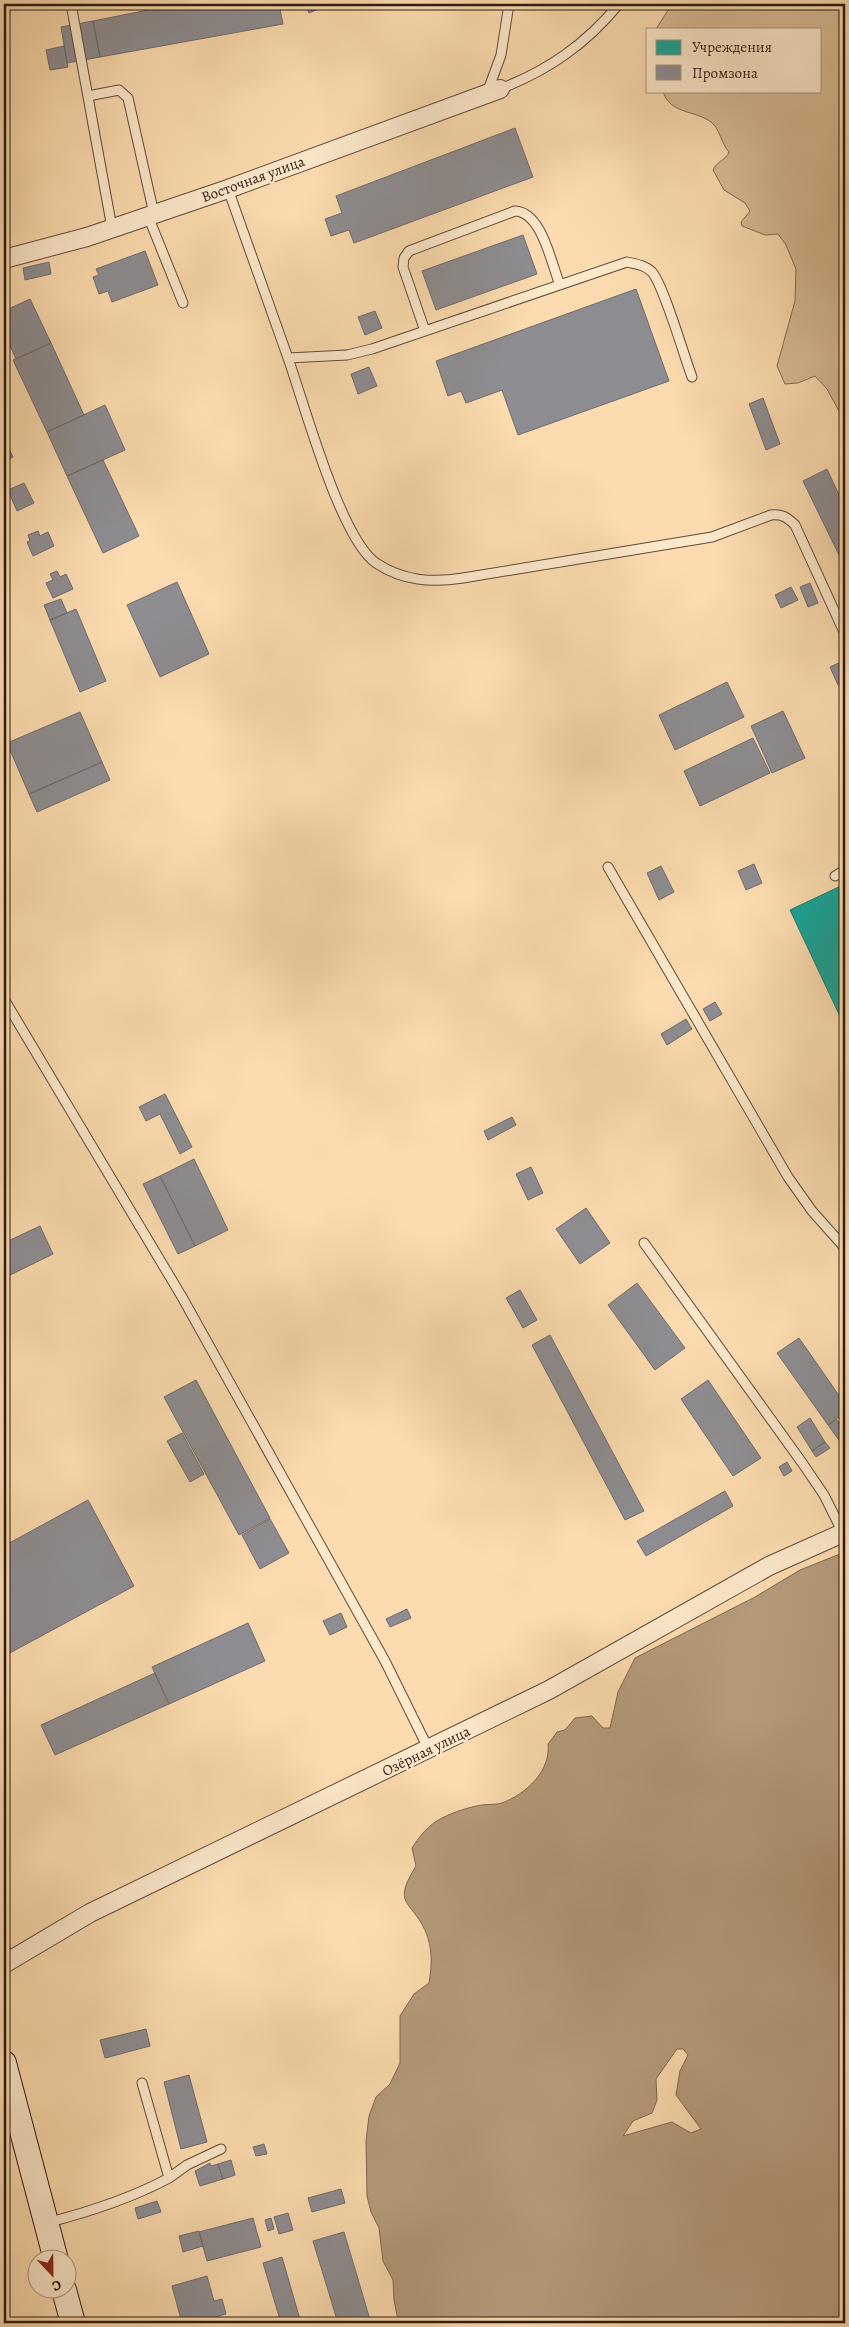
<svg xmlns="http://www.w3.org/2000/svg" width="849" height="2327" viewBox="0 0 849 2327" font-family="Alegreya,serif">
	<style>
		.green { fill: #d8ba94; stroke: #826a54 }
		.water { fill: #b59a7a; stroke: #7f6751; fill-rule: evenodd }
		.public { fill: #17a398; stroke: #1e7a70 }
		.industry { fill: #8d8d92; stroke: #706b6c }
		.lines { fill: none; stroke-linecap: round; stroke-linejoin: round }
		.lane-casing { stroke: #604b3a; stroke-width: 11 }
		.street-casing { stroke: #604b3a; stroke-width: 20 }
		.secondary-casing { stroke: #2d1b13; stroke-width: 26 }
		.lane { stroke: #fce8cb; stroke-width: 9 }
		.street { stroke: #fce8cb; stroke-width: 18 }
		.secondary { stroke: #fce8cb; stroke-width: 24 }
		.labels { text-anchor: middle; stroke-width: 5; stroke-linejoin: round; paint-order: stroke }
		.street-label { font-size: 15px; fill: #2d1b13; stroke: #fce8cb }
	</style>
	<rect width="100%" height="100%" fill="#fbdbaf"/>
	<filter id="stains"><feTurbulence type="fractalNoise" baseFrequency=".004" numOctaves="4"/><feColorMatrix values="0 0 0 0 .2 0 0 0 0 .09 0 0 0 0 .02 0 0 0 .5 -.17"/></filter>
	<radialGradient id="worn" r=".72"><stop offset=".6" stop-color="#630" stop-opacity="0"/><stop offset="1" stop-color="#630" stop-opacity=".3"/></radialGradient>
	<path class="green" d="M 672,4 L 845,4 L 845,422 L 827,389 L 815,376 L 798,383 L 785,384 L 777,366 L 795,301 L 796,269 L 786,245 L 778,234 L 765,235 L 742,226 L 741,222 L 750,211 L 745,203 L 724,190 L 713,170 C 717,161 726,160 729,152 C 721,143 720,129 711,122 C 695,110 669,114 663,91 L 820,91 L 820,29 L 656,29 Z"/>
	<path class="water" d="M 840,1554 L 845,1555 L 845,2323 L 406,2323 L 398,2320 L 394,2300 L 393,2280 L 383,2261 L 379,2228 L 371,2212 L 367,2196 L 366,2141 L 369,2116 L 376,2097 L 390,2084 L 400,2063 L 400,2016 L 414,1994 L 429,1983 C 432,1965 433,1948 425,1930 C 410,1899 392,1905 416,1866 L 412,1848 C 420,1836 428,1825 442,1818 C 454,1812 469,1807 482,1805 C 488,1804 496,1805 502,1803 C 526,1794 551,1771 548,1744 L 557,1732 L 565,1730 L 575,1718 L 592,1716 L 603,1728 L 610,1728 L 618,1692 L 635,1658 L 755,1597 L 800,1570 ZM 677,2049 L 683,2049 L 688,2055 L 680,2071 L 676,2095 L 701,2129 L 691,2133 L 672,2122 L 623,2136 L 633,2121 L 652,2113 L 657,2100 L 656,2079 Z"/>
	<path class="public" d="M 845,884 L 845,1027 L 790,910 Z"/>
	<path class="industry" d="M 147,4 L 279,4 L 283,24 L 100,57 L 93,21 L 148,10 Z
		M 305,4 L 330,4 L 309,13 Z
		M 93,21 L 100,57 L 67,63 L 61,27 Z
		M 64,46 L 68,67 L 50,70 L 46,50 Z
		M 515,128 L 533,177 L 354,243 L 349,230 L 331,236 L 325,219 L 342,213 L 336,196 Z
		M 523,235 L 537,274 L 436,310 L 422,271 Z
		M 145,251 L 158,285 L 112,302 L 108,291 L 99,294 L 93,277 L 99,275 L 96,269 Z
		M 49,262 L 51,274 L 25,280 L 23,268 Z
		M 636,289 L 669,381 L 518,435 L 502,390 L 466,403 L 461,391 L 448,396 L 436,361 Z
		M 30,299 L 51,343 L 16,359 L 4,332 L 4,311 Z
		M 375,311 L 382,328 L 365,335 L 358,317 Z
		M 51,343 L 84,415 L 47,432 L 13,360 Z
		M 369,367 L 377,386 L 358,394 L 351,374 Z
		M 763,398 L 780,444 L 766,450 L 749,404 Z
		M 105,405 L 125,450 L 67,476 L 47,432 Z
		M 4,438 L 13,457 L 4,461 Z
		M 103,460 L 139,536 L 103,553 L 67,476 Z
		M 827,469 L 845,508 L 845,552 L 839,555 L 803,481 Z
		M 24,483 L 34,503 L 17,511 L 8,490 Z
		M 38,531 L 40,536 L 48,532 L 54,546 L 33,556 L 27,542 L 30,541 L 28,535 Z
		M 57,571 L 60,577 L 66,574 L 73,589 L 53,598 L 46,583 L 53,580 L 50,574 Z
		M 177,582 L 209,654 L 160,677 L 127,605 Z
		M 810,583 L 818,603 L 808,607 L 800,587 Z
		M 791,587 L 798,600 L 781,608 L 775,595 Z
		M 61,599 L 67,613 L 50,620 L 44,605 Z
		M 76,609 L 106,681 L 80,692 L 50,620 Z
		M 843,661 L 845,682 L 838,685 L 830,667 Z
		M 727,682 L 744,717 L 675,750 L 659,715 Z
		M 783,711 L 805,758 L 772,773 L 751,726 Z
		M 80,712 L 102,762 L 29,794 L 7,743 Z
		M 753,738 L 770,773 L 700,806 L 684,771 Z
		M 102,762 L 110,780 L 37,812 L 29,794 Z
		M 754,864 L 762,883 L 746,890 L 738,871 Z
		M 661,866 L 674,892 L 659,900 L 647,873 Z
		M 715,1002 L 722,1014 L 710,1021 L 703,1009 Z
		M 686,1019 L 692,1029 L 667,1045 L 661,1034 Z
		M 165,1094 L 192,1147 L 180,1154 L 160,1114 L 146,1121 L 139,1107 Z
		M 512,1117 L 516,1125 L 488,1140 L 484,1131 Z
		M 194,1159 L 228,1230 L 195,1246 L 160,1176 Z
		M 531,1167 L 543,1193 L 528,1200 L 516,1174 Z
		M 160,1176 L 195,1246 L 178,1254 L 143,1184 Z
		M 586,1208 L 610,1243 L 580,1264 L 556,1229 Z
		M 40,1226 L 53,1254 L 4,1278 L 4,1243 Z
		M 637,1283 L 685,1348 L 655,1370 L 608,1305 Z
		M 520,1290 L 537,1320 L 523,1328 L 506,1298 Z
		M 550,1335 L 644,1511 L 625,1520 L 532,1345 Z
		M 799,1338 L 845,1404 L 845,1413 L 828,1425 L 777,1353 Z
		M 196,1380 L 270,1518 L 239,1535 L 164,1397 Z
		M 708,1380 L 761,1458 L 733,1476 L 681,1399 Z
		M 810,1418 L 825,1442 L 812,1451 L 797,1427 Z
		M 836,1419 L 845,1432 L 845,1440 L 841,1443 L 828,1425 Z
		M 182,1433 L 204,1474 L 190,1482 L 167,1441 Z
		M 825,1442 L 830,1448 L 816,1457 L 812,1451 Z
		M 787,1462 L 792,1471 L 784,1476 L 779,1467 Z
		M 725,1491 L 733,1506 L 646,1556 L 637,1541 Z
		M 88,1500 L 134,1586 L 6,1655 L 4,1650 L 4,1546 Z
		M 270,1519 L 289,1553 L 260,1569 L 242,1535 Z
		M 407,1609 L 411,1618 L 390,1627 L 386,1619 Z
		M 341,1613 L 347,1627 L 330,1635 L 323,1621 Z
		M 248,1623 L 265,1661 L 169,1704 L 152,1667 Z
		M 155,1673 L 169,1704 L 55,1755 L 41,1725 Z
		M 146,2029 L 150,2046 L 105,2058 L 100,2040 Z
		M 189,2075 L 207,2142 L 181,2149 L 164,2082 Z
		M 264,2144 L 267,2154 L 256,2156 L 253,2147 Z
		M 231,2160 L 235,2175 L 223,2179 L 218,2164 Z
		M 210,2163 L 211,2166 L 218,2164 L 223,2179 L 200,2186 L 195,2171 Z
		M 341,2189 L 345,2203 L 312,2212 L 308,2198 Z
		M 157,2201 L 161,2212 L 138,2219 L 135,2208 Z
		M 288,2213 L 293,2230 L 279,2234 L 274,2217 Z
		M 253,2218 L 261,2247 L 207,2261 L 199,2232 Z
		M 271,2218 L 274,2229 L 268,2231 L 265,2220 Z
		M 199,2231 L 203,2246 L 183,2252 L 179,2236 Z
		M 344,2232 L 371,2323 L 338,2323 L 313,2241 Z
		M 282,2257 L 301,2323 L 281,2323 L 263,2263 Z
		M 207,2276 L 214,2301 L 222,2299 L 226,2314 L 218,2316 L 220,2323 L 182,2323 L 172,2286 Z"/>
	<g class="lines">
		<defs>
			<path id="lane" d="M 71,4 L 112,228
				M 500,89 C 549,70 586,44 619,4
				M 487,93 L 501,55 L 509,4
				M 88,96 L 119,90 L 128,98 L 154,214
				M 228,189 L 288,358 L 347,355 L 372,349 L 627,262 C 636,264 645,265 652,272 C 664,286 684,356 692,377
				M 148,216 L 183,303
				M 425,331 L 403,267 L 404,258 L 409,251 L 515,211 C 542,212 551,263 560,285
				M 288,358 C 304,403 340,538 376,563 C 403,581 432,583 463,578 L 712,537 L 771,515 C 782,514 787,517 795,525 L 845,634
				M 608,867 L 788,1177 L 812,1211 L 845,1248
				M 835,876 L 845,870
				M 4,999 L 182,1297 L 385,1661 L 429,1750
				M 644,1243 L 803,1464 L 824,1495 L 843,1533
				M 169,2178 L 187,2165 L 221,2149
				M 46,2223 C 89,2212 130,2199 169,2178 L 142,2083"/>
			<path id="street" d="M 4,259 L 87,237 L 228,189 L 500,89
				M 4,1964 L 90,1913 L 549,1690 L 769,1566 L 845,1532"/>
			<path id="secondary" d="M 4,2063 L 56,2260
				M 64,2290 L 73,2323"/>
		</defs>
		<use href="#lane" class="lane-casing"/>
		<use href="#street" class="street-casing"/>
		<use href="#secondary" class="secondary-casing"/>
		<use href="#lane" class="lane"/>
		<use href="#street" class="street"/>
		<use href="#secondary" class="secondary"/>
	</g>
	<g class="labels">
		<g class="street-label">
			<text transform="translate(253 179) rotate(-20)" y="5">Восточная улица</text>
			<text transform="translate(426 1751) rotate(-26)" y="5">Озёрная улица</text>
		</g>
	</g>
	<rect width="849" height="2327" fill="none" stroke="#fbdbaf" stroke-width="20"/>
	<rect x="5" y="5" width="839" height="2317" fill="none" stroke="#2d1b13" stroke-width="2.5"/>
	<rect x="10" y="10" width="829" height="2307" fill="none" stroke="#2d1b13"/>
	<rect x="646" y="28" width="175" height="65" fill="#fce8cb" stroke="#a99681"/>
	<rect x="656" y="40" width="25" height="15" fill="#17a398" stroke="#a99681"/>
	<text x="692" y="52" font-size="15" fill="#2d1b13">Учреждения</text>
	<rect x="656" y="65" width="25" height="15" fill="#8d8d92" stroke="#a99681"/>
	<text x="692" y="78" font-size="15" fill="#2d1b13">Промзона</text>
	<g transform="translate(52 2274) rotate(158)"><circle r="24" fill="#fce8cb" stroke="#a99681"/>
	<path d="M0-4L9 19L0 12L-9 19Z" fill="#8f2418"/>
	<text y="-8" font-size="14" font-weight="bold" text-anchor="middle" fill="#2d1b13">С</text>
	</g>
	<rect width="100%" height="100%" filter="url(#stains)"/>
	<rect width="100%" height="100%" fill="url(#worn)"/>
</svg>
